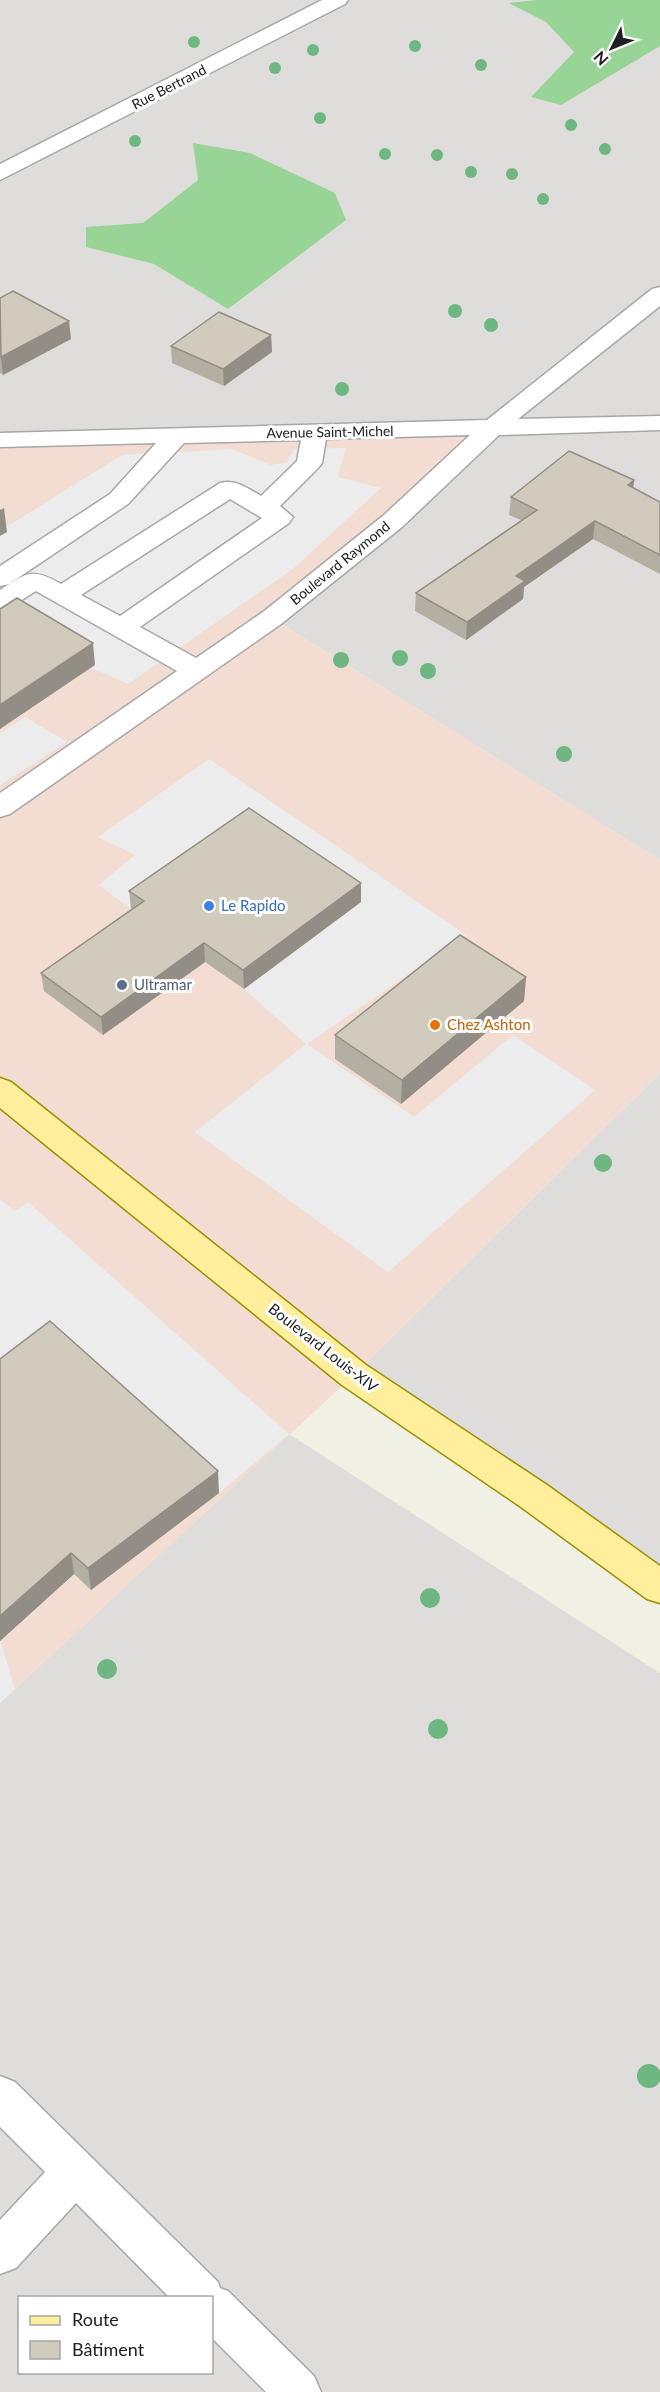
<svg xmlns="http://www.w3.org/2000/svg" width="660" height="2392" viewBox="0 0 660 2392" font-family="Lato,sans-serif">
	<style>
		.residential { fill: #dedddc; fill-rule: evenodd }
		.commercial { fill: #f3ddd3 }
		.forest { fill: #98d496 }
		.parking { fill: #ececec }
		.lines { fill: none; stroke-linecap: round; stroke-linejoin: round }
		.minor-casing { stroke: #a7a7a7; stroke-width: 3 }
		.major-casing { stroke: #9b9000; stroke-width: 3 }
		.minor { fill: #fff; fill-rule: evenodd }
		.major { fill: #ffee9c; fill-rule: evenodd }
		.tree { fill: #6eb781 }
		.wall { fill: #b4afa3 }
		.shaded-wall { fill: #928e85 }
		.building { fill: #d1cbbe; stroke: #928e85; stroke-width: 1.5 }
		.shop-dot { fill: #3f7fe0; stroke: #fff; stroke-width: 2 }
		.service-dot { fill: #5c6f8a; stroke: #fff; stroke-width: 2 }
		.food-dot { fill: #e8710a; stroke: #fff; stroke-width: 2 }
		.labels { text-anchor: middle; stroke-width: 6; stroke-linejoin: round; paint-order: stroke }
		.far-street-label { font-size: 14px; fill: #202020; stroke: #fff }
		.shop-label { font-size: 15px; fill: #366cbe; stroke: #fff; text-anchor: start }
		.service-label { font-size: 15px; fill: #4e5e75; stroke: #fff; text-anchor: start }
		.food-label { font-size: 15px; fill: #c56008; stroke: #fff; text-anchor: start }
		.street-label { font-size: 15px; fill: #202020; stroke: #fff }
	</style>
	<rect width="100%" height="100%" fill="#f1f0e5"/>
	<path class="residential" d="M 0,0 L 660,0 L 660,860 L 272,618 L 491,428 L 0,432 Z
		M 660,1073 L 660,1587 L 354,1375 Z
		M 289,1434 L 660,1673 L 660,2392 L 0,2392 L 0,1703 ZM 20,2298 L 212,2298 L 212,2372 L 20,2372 Z"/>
	<path class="commercial" d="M 492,428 L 272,618 L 660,860 L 660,1073 L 354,1375 L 0,1703 L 0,432 Z"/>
	<path class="forest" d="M 537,0 L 660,0 L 660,46 L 561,105 L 531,97 L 574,52 L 546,22 L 509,3 Z
		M 193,143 L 250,153 L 335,193 L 346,220 L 228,309 L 154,264 L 86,247 L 86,227 L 143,223 L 198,180 Z"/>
	<path class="parking" d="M 346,448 L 338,477 L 381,488 L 294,568 L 128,684 L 0,628 L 0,531 L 122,455 L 232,449 L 271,465 L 287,462 L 294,449 Z
		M 25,717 L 67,742 L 0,785 L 0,733 Z
		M 209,759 L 466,935 L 307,1044 L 414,1117 L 513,1035 L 595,1090 L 388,1272 L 195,1132 L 306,1044 L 244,989 L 361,902 L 249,827 L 131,909 L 99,885 L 135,855 L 98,837 Z
		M 0,1199 L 15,1211 L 28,1202 L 289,1434 L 219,1493 L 0,1384 Z
		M 0,1640 L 15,1689 L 0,1703 Z"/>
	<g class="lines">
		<defs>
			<path id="minor" d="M 322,0 L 348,0 L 345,4 L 0,180 L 0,164 Z
				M 660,287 L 660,306 L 518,419 L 660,416 L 660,430 L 499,435 L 402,527 L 281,624 L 10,814 L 0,817 L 0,793 L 177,671 L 36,591 L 9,608 L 0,610 L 0,590 C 27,573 31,567 61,584 L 220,483 C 236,479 247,488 261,496 L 297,461 L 301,440 L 184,443 L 128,504 L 9,584 L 0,586 L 0,566 L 110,494 L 156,443 L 0,447 L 0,433 L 487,420 L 652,289 ZM 470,435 L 384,515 L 263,612 L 196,658 L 140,627 L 289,523 L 293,517 L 280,506 L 318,468 L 322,463 L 326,439 ZM 230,499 L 262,518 L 120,616 L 81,595 Z
				M 0,2076 L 15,2082 L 218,2282 L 220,2288 L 228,2291 L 314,2376 L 321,2392 L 266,2392 L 212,2338 L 212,2298 L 170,2298 L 76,2203 L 16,2268 L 0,2274 L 0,2220 L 45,2172 L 0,2127 Z"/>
			<path id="major" d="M 0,1078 L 11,1082 L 366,1365 L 547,1485 L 660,1566 L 660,1603 L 647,1599 L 521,1507 L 342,1385 L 0,1108 Z"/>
		</defs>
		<use href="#minor" class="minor-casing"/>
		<use href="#major" class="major-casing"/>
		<use href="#minor" class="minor"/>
		<use href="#major" class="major"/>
	</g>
	<g class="tree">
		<circle cx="194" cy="42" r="6"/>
		<circle cx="415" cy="46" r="6"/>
		<circle cx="313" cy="50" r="6"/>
		<circle cx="481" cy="65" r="6"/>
		<circle cx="275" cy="68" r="6"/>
		<circle cx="320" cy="118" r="6"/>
		<circle cx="571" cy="125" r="6"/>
		<circle cx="135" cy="141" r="6"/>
		<circle cx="605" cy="149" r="6"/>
		<circle cx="385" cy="154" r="6"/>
		<circle cx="437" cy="155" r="6"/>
		<circle cx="471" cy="172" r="6"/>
		<circle cx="512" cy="174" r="6"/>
		<circle cx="543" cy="199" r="6"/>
		<circle cx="455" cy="311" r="7"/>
		<circle cx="491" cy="325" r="7"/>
		<circle cx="342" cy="389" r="7"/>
		<circle cx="400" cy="658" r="8"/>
		<circle cx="341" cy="660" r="8"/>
		<circle cx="428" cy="671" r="8"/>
		<circle cx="564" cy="754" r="8"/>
		<circle cx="603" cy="1163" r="9"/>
		<circle cx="430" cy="1598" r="10"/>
		<circle cx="107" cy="1669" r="10"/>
		<circle cx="438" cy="1729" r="10"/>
		<circle cx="649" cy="2076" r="12"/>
	</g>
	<path class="wall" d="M 0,298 L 71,339 L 3,375 L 0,373 Z
		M 271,335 L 272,352 L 224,386 L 172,363 L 171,346 Z
		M 634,480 L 633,488 L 660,502 L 660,574 L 593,539 L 524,587 L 523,599 L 466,640 L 415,611 L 416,593 L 521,520 L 509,515 L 511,497 Z
		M 361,883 L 361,902 L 244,989 L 205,962 L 103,1035 L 44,991 L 41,973 L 131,909 L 129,891 Z
		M 526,977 L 524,1001 L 401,1104 L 335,1059 L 335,1035 Z
		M 0,1359 L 219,1493 L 91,1590 L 74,1574 L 0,1641 Z"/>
	<path class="shaded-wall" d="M 69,321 L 71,339 L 3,375 L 1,357 Z
		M 271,335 L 272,352 L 224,386 L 223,369 Z
		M 634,480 L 632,498 L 628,485 Z
		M 4,508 L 7,532 L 0,536 L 0,510 Z
		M 595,521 L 593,539 L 524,587 L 523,599 L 466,640 L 467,622 L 516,576 Z
		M 93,643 L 95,665 L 0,729 L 0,705 Z
		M 361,883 L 361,902 L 244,989 L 243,970 Z
		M 204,943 L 205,962 L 103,1035 L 101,1017 Z
		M 526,977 L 524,1001 L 401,1104 L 402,1080 Z
		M 218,1471 L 219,1493 L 91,1590 L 88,1568 Z
		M 71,1553 L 74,1574 L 0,1641 L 0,1616 Z"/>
	<path class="building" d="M 13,291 L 69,321 L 1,357 L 0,298 Z
		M 219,312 L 271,335 L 223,369 L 171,346 Z
		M 569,451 L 634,480 L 628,485 L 660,502 L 660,555 L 595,521 L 516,576 L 525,581 L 467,622 L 416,593 L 537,510 L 511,497 Z
		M 17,598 L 93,643 L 0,705 L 0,609 Z
		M 249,808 L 361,883 L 243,970 L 204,943 L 101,1017 L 41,973 L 144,901 L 129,891 Z
		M 460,935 L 526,977 L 402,1080 L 335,1035 Z
		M 50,1321 L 218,1471 L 88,1568 L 71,1553 L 0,1616 L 0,1359 Z"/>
	<circle class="shop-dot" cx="209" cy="906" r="6"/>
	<circle class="service-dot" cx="122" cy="985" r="6"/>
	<circle class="food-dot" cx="435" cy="1025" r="6"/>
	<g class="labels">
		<g class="far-street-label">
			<text transform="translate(169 87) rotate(-27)" y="5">Rue Bertrand</text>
			<text transform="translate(330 432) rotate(-1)" y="5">Avenue Saint-Michel</text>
			<text transform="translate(340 563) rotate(-39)" y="5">Boulevard Raymond</text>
		</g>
		<g class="shop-label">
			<text x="221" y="911">Le Rapido</text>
		</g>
		<g class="service-label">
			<text x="134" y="990">Ultramar</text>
		</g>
		<g class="food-label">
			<text x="447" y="1030">Chez Ashton</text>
		</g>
		<g class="street-label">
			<text transform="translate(323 1348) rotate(38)" y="5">Boulevard Louis-XIV</text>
		</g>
	</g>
	<rect x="18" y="2296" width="195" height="78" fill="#ffffff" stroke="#a6a6a6" stroke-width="1.5"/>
	<rect x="30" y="2316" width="30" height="9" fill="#ffee9c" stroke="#a6a6a6" stroke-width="1.5"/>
	<text x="72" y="2326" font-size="18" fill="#202020">Route</text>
	<rect x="30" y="2341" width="30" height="18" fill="#d1cbbe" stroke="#a6a6a6" stroke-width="1.5"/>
	<text x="72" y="2356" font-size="18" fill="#202020">Bâtiment</text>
	<g transform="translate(612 48) rotate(227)" stroke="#ffffff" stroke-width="4.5" paint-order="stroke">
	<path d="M0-4.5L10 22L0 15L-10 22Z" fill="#202020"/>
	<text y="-9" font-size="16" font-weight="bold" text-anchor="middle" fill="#202020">N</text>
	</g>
</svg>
